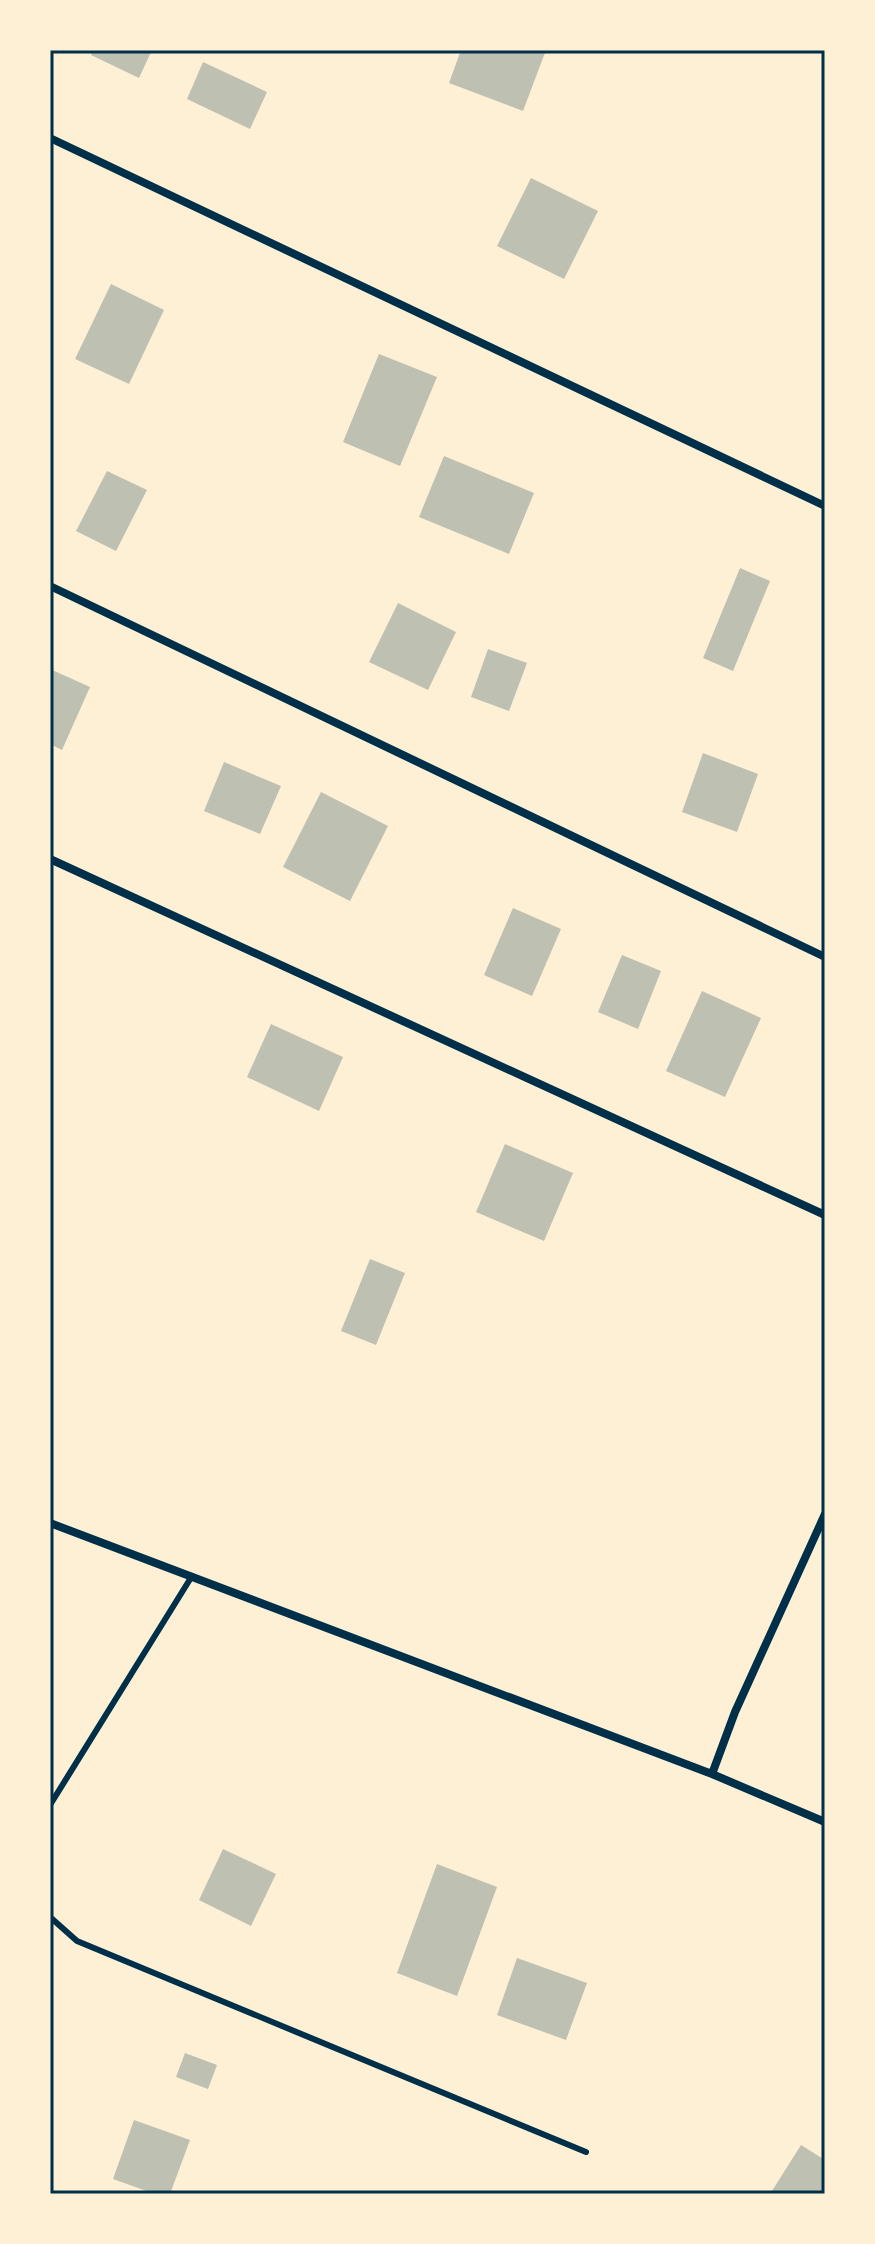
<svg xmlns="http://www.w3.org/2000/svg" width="875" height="2244" viewBox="0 0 875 2244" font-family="Bitter,serif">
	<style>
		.building { fill: #bec0b2 }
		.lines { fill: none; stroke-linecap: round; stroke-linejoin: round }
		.service { stroke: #003049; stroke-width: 6 }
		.minor { stroke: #003049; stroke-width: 8 }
		.neatline { fill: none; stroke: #003049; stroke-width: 3 }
	</style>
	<rect width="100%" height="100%" fill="#fdf0d5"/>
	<path class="building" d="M 93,50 L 152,50 L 139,78 L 91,55 Z
		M 461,50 L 546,50 L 523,111 L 449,83 Z
		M 203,62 L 267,92 L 250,129 L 187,99 Z
		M 531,178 L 598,211 L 564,279 L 497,246 Z
		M 111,284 L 164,310 L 129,384 L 75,359 Z
		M 379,354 L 437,377 L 400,466 L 343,442 Z
		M 444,456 L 534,493 L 509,554 L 419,517 Z
		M 107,471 L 147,490 L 116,551 L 76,531 Z
		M 740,568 L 770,581 L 733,671 L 703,658 Z
		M 398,603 L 456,632 L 428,690 L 369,662 Z
		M 488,649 L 527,663 L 509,711 L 471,697 Z
		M 50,669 L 90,687 L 62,750 L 50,744 Z
		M 703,753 L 758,774 L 737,832 L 682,812 Z
		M 224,762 L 281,786 L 260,834 L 204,811 Z
		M 321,792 L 388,826 L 350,901 L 283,867 Z
		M 513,908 L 561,929 L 532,996 L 484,975 Z
		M 622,955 L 661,971 L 638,1029 L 598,1012 Z
		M 702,991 L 761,1018 L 725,1097 L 666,1071 Z
		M 271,1024 L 343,1057 L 319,1111 L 247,1077 Z
		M 505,1144 L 573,1173 L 544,1241 L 476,1212 Z
		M 370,1259 L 405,1273 L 376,1345 L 341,1331 Z
		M 223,1849 L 276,1874 L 251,1926 L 199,1900 Z
		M 437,1864 L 497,1887 L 457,1996 L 397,1973 Z
		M 517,1958 L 587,1983 L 566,2040 L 497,2015 Z
		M 185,2053 L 217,2065 L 208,2089 L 176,2077 Z
		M 134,2120 L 190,2140 L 170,2194 L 155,2194 L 113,2179 Z
		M 801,2145 L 825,2160 L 825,2194 L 770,2194 Z"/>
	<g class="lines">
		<path class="service" d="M 50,1805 L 192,1576
			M 50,1917 L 77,1941 L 586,2152"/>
		<path class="minor" d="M 50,138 L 825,506
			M 50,586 L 825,957
			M 50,859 L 825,1215
			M 50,1523 L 712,1774 L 825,1822
			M 712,1774 L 735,1712 L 825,1514"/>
	</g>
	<rect width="875" height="2244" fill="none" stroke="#fdf0d5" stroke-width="104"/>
	<rect x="52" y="52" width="771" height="2140" class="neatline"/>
</svg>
